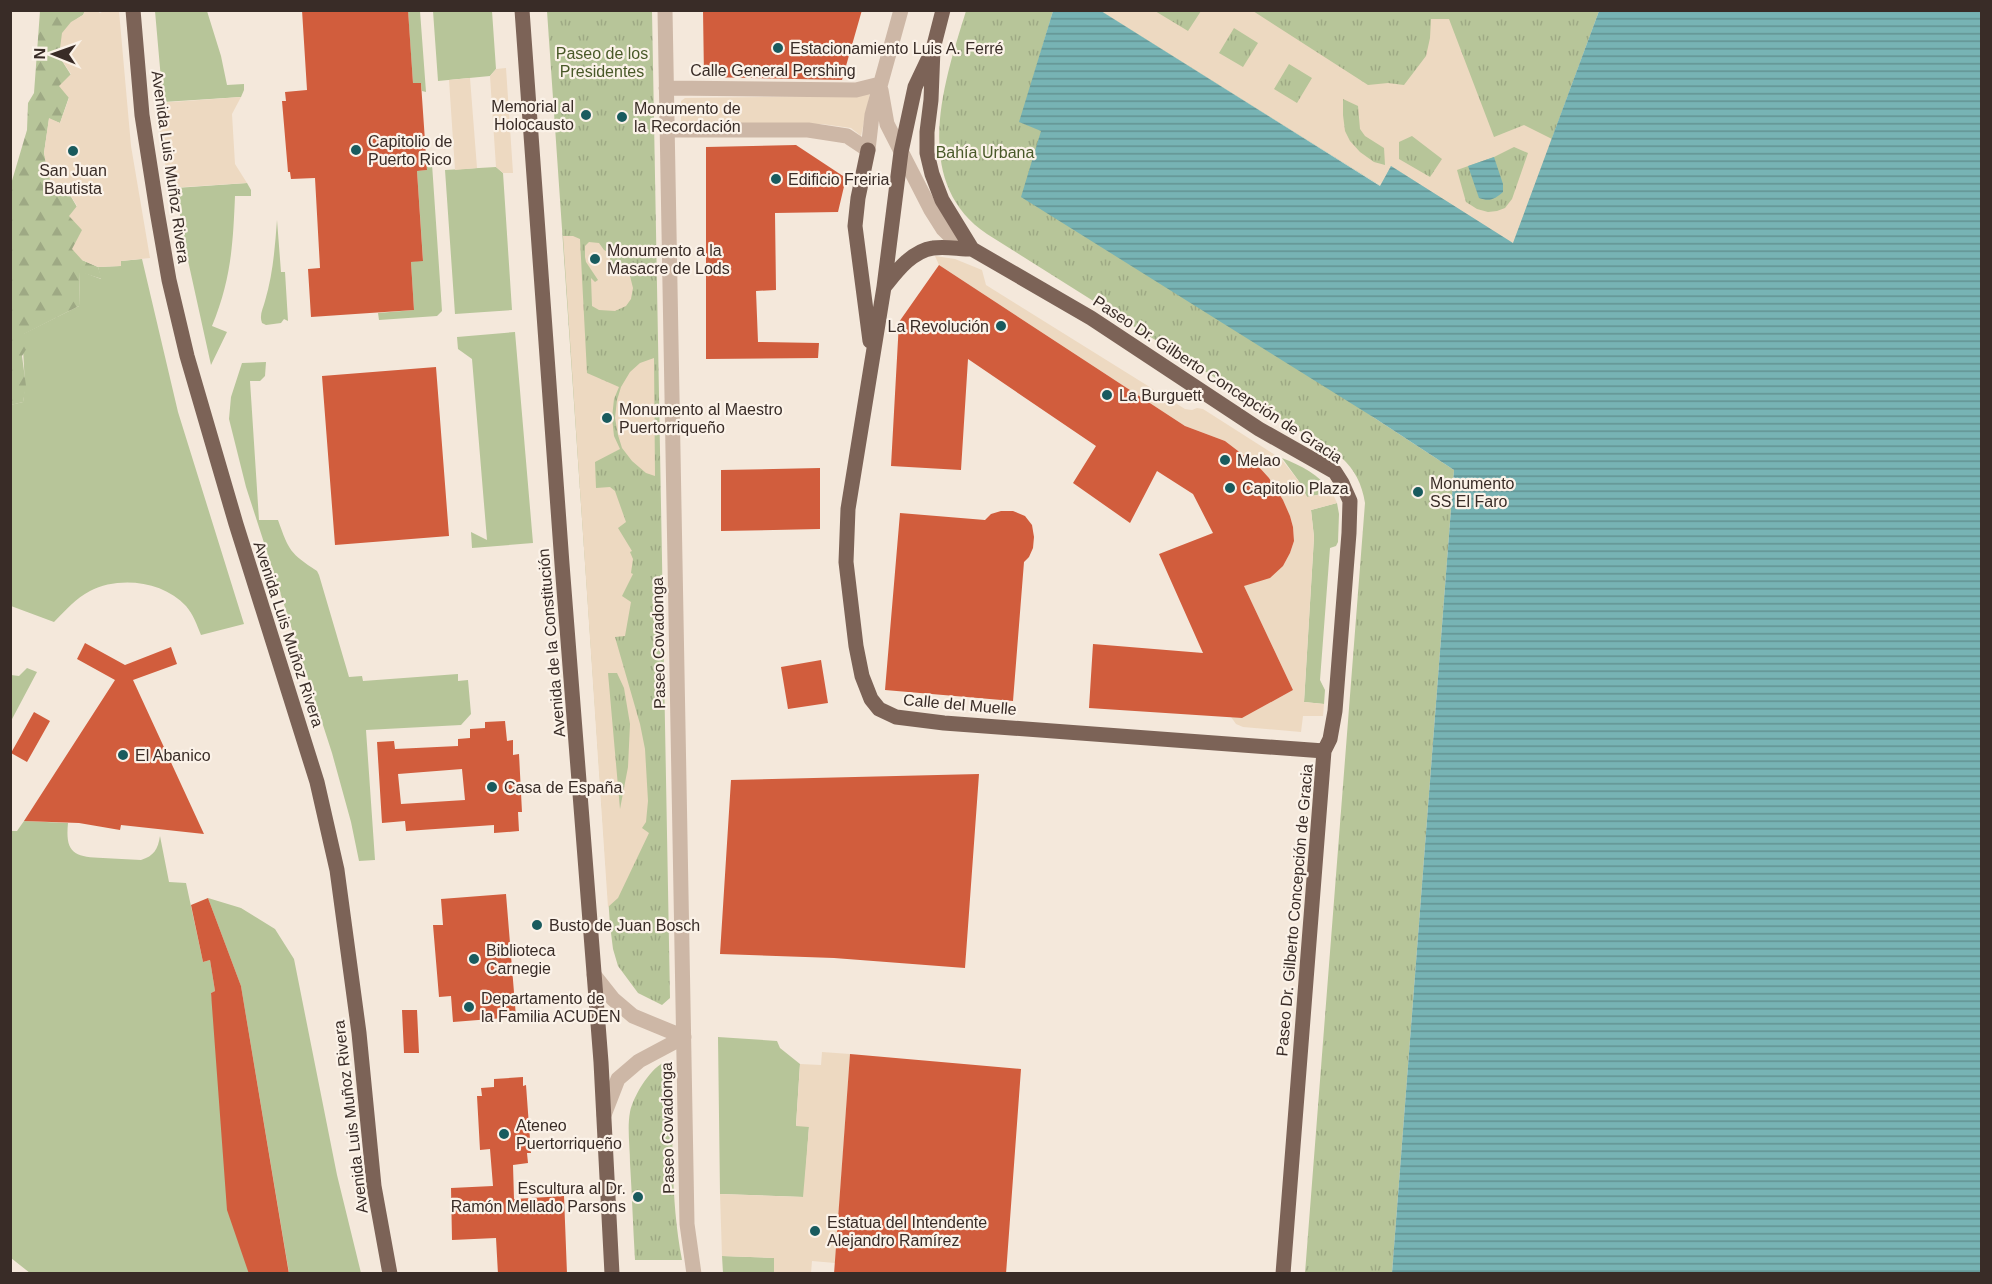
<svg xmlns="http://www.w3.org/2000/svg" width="1992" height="1284" viewBox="0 0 1992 1284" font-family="Helvetica,sans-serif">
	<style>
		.green { fill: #b7c599 }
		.forest { fill: url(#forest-firs) }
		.park { fill: url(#park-tufts) }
		.plaza { fill: #edd9c1; fill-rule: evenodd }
		.water { fill: url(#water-rules) }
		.building { fill: #d15d3d; fill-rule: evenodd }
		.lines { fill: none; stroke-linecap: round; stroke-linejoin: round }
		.minor { stroke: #cdb7a6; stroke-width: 15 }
		.major { stroke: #7c6357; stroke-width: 15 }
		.poi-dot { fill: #195b5e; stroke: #fbf2e8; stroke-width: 2 }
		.labels { text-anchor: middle; stroke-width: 4.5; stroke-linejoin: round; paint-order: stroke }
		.poi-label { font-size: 16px; fill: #392c27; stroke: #fbf2e8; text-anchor: start }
		.park-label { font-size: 16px; fill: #495929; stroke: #fbf2e8 }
		.street-label { font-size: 16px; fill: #392c27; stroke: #fbf2e8 }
	</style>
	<defs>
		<pattern id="forest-firs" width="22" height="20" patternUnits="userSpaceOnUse" patternTransform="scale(1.5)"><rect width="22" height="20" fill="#b7c599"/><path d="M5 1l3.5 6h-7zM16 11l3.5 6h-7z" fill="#9ea984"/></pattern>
		<pattern id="park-tufts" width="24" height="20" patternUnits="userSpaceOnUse" patternTransform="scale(1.5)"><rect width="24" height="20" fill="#b7c599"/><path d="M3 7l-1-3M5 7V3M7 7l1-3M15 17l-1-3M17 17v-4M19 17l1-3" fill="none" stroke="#9ea984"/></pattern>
		<pattern id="water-rules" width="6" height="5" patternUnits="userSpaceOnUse" patternTransform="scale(1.5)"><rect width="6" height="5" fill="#77b3b4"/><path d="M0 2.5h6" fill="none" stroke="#639292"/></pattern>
	</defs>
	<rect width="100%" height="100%" fill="#f4e8db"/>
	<path class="green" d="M 155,11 L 207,11 L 221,56 L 227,85 L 244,84 L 244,90 L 241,97 L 163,102 Z
		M 408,11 L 420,11 L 426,92 L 422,91 L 421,83 L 413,83 Z
		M 433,11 L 492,11 L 496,69 L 490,76 L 438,81 Z
		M 432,164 L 442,311 L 437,316 L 379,320 L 378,313 L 414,310 L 411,262 L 423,260 L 417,171 L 427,170 L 427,165 Z
		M 496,167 L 503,173 L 512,310 L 455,314 L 445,170 Z
		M 247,183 L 251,190 L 251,196 L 235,196 C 233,245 231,280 212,326 L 227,332 L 211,365 L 185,247 L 176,188 Z
		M 277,220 L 281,272 L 285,272 L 288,321 L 284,319 L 281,323 L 266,325 L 262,323 C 259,315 263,309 265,301 C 273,274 275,247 277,220 Z
		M 142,259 L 178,412 L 244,624 L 201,635 C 197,625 193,614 186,606 C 163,581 119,576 90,591 C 76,598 65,611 54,622 L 11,606 L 10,405 L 23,402 C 27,380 22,357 23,334 L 79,306 L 80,271 L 101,279 L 98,267 L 120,266 L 121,261 Z
		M 515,332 L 533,543 L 472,548 L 471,532 L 487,540 L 472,359 L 458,349 L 457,337 Z
		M 266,362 L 265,376 L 260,381 L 250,381 L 259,520 L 278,520 C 289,551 290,553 317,571 L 319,575 L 349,677 L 362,676 L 363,681 L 458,674 L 458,681 L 468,680 L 471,714 L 461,725 L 366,730 L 375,860 L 359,861 L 351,822 L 332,753 L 246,487 L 229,419 L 231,397 L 242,363 Z
		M 1282,458 C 1302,466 1318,474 1332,492 L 1307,497 L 1298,480 Z
		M 1337,503 L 1339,514 L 1338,542 L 1336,546 L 1330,548 L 1320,680 L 1325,690 L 1324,704 L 1304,702 L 1314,537 L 1311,510 Z
		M 27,668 L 37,672 L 11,721 L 11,675 L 19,676 Z
		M 24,821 L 68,823 C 65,853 74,857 103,858 C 115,859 128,859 141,860 C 154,856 158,849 160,836 L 169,882 L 186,883 L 203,962 L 210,960 L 215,991 L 211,993 L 249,1273 L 30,1273 L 11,1258 L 10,831 L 17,831 Z
		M 208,898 L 241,908 L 275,929 L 294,959 L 337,1175 L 361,1273 L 289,1273 L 241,986 Z
		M 718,1037 L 777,1041 L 780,1048 L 800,1064 L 796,1125 L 809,1126 L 804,1197 L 720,1194 Z
		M 722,1256 L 774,1258 L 774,1273 L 723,1273 Z"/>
	<path class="forest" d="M 40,11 L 85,11 L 83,15 C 62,28 64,34 59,56 L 71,75 L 69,97 L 60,123 L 49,119 L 44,153 L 53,187 L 63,183 L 77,207 L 82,230 L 82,260 L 98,267 L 102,279 L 80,272 L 79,306 L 24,334 L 27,348 L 22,356 L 26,386 L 23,402 L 11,405 L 11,184 L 27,130 L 28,103 L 34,93 Z"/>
	<path class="park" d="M 547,11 L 652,11 L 670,998 L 662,1005 L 638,993 L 618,966 L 613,949 L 610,925 Z
		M 966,11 L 1053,11 L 1020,122 L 1041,130 L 1373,417 L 1454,470 L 1392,1273 L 1305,1273 L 1365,503 C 1362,484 1355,470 1341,457 L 987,234 C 910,182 944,82 966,11 Z
		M 1101,11 L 1599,11 L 1513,244 L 1391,166 L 1381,186 Z
		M 663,1063 L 669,1063 L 672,1071 C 673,1133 670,1198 682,1260 L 635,1260 C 633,1227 632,1195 630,1163 C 630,1147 627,1128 630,1112 C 633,1097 649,1070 663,1063 Z"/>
	<path class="plaza" d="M 85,11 L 97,11 L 100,13 L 104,11 L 119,11 L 131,146 L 150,258 L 121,261 L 121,266 L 98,267 L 82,260 L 72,249 L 82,230 L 69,216 L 77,206 L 63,183 L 53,188 L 47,171 L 44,153 L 49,118 L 60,123 L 69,98 L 59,86 L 71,74 L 59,56 L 62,33 L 71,22 L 83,15 Z
		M 1101,11 L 1155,11 L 1188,31 L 1201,11 L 1253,11 L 1368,85 L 1388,83 L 1404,85 L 1426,56 L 1430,38 L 1431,19 L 1449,19 L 1494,137 L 1524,125 L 1552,139 L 1513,244 L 1391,166 L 1381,186 ZM 1234,28 L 1258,43 L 1243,67 L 1219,53 ZM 1289,64 L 1312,78 L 1297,103 L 1274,89 ZM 1343,99 L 1358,106 L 1360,129 L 1365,136 L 1384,148 L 1385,165 L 1374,162 L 1360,152 L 1350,141 L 1345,131 L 1343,115 ZM 1412,136 L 1442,159 L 1430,177 L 1399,159 L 1399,142 ZM 1514,147 L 1528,153 L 1512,199 L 1505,208 L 1497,211 L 1488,212 L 1477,209 L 1466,202 L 1457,170 L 1494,157 Z
		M 506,68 L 513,173 L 503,173 L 496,167 L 490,76 L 496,69 Z
		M 470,78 L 477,168 L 455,170 L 449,80 Z
		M 870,93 L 861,136 L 851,128 L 822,124 L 685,125 L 681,122 L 681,101 L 685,98 L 855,96 Z
		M 241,97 L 232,114 L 235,164 L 247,183 L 169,188 L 157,113 L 158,103 Z
		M 563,236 L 573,236 L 580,239 L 587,373 L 619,387 L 614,399 L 612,418 L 614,436 L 620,449 L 595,462 L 596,488 L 610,487 L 615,491 L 626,522 L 618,528 L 632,551 L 630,552 L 633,559 L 631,573 L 633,574 L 622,596 L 631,602 L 625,636 L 615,637 L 640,724 L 645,749 L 648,801 L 646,822 L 642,828 L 649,833 L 618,898 L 608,907 ZM 608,673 L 617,673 L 624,688 L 630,724 L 628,767 L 620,809 Z
		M 589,242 L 599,243 L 604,250 L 610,253 L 610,269 L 621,268 L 630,276 L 633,288 L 631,299 L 626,306 L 615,311 L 599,310 L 592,306 L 591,278 L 595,282 L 598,280 L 586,262 L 585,257 L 585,246 Z
		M 935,256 L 955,259 L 982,270 L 986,285 L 1185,409 L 1192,410 L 1197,408 L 1203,409 L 1275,455 L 1282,460 L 1298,480 L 1307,497 L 1332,492 L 1337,503 L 1311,510 L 1314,537 L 1304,702 L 1324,704 L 1323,716 L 1303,716 L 1301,732 L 1243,727 L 1236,724 L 1231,717 L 1242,718 L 1293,690 L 1244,586 L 1283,566 L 1290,553 L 1294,541 L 1293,527 L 1290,516 L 1283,500 L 1269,478 L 1259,467 L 1225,441 L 1185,426 L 939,265 Z
		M 654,358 L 655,476 L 646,473 L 632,461 L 622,448 L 618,435 L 615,418 L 617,400 L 621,387 L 630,372 L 640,363 Z
		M 822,1052 L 850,1054 L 835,1263 L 812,1261 L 811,1273 L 774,1273 L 774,1258 L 722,1256 L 720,1194 L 803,1197 L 809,1127 L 796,1126 L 800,1064 L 821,1065 Z"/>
	<path class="water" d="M 1053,11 L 1101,11 L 1380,186 L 1391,166 L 1513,243 L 1599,11 L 1981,11 L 1981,1273 L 1392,1273 L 1454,470 L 1373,417 L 1021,197 L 1041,131 L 1019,122 Z
		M 1494,157 L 1503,184 L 1503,192 C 1495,199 1490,202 1479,198 L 1468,166 Z"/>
	<path class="building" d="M 302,10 L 408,10 L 413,83 L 421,83 L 427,170 L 417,171 L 423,261 L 411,262 L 414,310 L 311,317 L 308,269 L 320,268 L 315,178 L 291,179 L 290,172 L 288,172 L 282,101 L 286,101 L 285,92 L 307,90 Z
		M 703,10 L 862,10 L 842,80 L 704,77 Z
		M 796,145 L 846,178 L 838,212 L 775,213 L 776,290 L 756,291 L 758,342 L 819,343 L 818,358 L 706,359 L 706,147 Z
		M 939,265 L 1185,426 L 1225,441 L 1259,467 L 1269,478 L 1283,500 L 1290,516 L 1293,527 L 1294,541 L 1290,553 L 1283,566 L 1270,578 L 1244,586 L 1293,690 L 1242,718 L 1089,708 L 1093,644 L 1203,653 L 1159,554 L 1213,533 L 1193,494 L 1157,471 L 1130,523 L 1073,483 L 1096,446 L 968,359 L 961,470 L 891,466 L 899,322 Z
		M 436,367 L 449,536 L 335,545 L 322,376 Z
		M 820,468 L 820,529 L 721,531 L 721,470 Z
		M 1001,511 L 1013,511 L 1025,516 L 1032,525 L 1034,537 L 1033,548 L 1029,557 L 1024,562 L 1013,701 L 885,690 L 900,513 L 985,520 L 991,514 Z
		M 85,643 L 125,665 L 171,647 L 177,664 L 133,680 L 204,834 L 121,825 L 120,830 L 79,823 L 24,821 L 115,680 L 77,659 Z
		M 821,660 L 828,703 L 788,709 L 781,667 Z
		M 34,712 L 50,721 L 27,762 L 11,753 Z
		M 505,721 L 507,741 L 513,740 L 513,755 L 519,754 L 522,812 L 518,812 L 519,831 L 494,833 L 494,825 L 406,831 L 405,821 L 382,823 L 377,742 L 394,741 L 395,749 L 458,746 L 458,739 L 470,738 L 470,729 L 485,728 L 485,722 ZM 462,769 L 465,800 L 401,804 L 398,774 Z
		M 979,774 L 965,968 L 834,958 L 720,954 L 731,780 Z
		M 506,894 L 516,1017 L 453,1022 L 451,996 L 439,997 L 433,925 L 443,925 L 441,899 Z
		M 208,898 L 241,986 L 289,1274 L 249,1274 L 227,1210 L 211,993 L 215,991 L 210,960 L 203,962 L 191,905 Z
		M 402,1010 L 417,1010 L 419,1053 L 404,1053 Z
		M 850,1054 L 1021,1069 L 1006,1274 L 834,1274 Z
		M 523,1077 L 523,1086 L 526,1085 L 531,1153 L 527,1153 L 528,1163 L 513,1165 L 514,1199 L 564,1196 L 567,1274 L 498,1274 L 496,1238 L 452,1240 L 451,1188 L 493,1186 L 490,1149 L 480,1150 L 477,1096 L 482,1096 L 481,1088 L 494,1087 L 494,1079 Z"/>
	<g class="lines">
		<path class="minor" d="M 665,10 L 687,1224 L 694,1274
			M 666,88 L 856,90 L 880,84
			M 881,90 L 887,124 L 931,210 L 943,229 L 955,241 L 972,249
			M 667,130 L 808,130 L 847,136 L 868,150 L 872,115 L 901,10
			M 594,975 L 613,999 L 633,1016 L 684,1037
			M 604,1115 L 618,1079 L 639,1061 L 684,1037"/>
		<path class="major" d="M 133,10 L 142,115 L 157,211 L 169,280 L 187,356 L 236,524 L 317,782 L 337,870 L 359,1033 L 374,1186 L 390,1274
			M 522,10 L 562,564 L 601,1062 L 612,1274
			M 943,10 L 933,49 L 915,87 L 901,152 L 884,287 L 848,509 L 846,562 L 856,646 L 862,676 L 871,699 L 879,709 L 896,717 L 944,723 L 1324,751
			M 933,49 L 931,100 L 927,132 L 927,153 L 932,174 L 942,200 L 972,249 L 1091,318 L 1259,429 L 1335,472 L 1342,483 L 1350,501 L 1349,533 L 1335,711 L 1330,739 L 1324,751 L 1283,1274
			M 868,150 L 858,198 L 855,226 L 870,341
			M 885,286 C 897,271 912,251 933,248 C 945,246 959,249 972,249"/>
	</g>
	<g class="poi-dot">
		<circle cx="778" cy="48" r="6"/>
		<circle cx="586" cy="115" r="6"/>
		<circle cx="622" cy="117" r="6"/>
		<circle cx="356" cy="150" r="6"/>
		<circle cx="73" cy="151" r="6"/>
		<circle cx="776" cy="179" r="6"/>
		<circle cx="595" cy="259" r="6"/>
		<circle cx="1001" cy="326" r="6"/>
		<circle cx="1107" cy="395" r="6"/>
		<circle cx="607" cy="418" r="6"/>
		<circle cx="1225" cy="460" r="6"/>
		<circle cx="1230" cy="488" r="6"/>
		<circle cx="1418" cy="492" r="6"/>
		<circle cx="123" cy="755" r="6"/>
		<circle cx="492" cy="787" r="6"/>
		<circle cx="537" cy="925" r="6"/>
		<circle cx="474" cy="959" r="6"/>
		<circle cx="469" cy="1007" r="6"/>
		<circle cx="504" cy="1134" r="6"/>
		<circle cx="638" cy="1197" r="6"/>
		<circle cx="815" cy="1231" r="6"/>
	</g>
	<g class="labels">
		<g class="poi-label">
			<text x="790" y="54">Estacionamiento Luis A. Ferré</text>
			<text x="574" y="112" text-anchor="end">Memorial al<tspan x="574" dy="18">Holocausto</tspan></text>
			<text x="634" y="114">Monumento de<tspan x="634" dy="18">la Recordación</tspan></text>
			<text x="368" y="147">Capitolio de<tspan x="368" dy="18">Puerto Rico</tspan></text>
			<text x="73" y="176" text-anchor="middle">San Juan<tspan x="73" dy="18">Bautista</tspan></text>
			<text x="788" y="185">Edificio Freiria</text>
			<text x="607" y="256">Monumento a la<tspan x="607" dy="18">Masacre de Lods</tspan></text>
			<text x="989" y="332" text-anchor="end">La Revolución</text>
			<text x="1119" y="401">La Burguett</text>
			<text x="619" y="415">Monumento al Maestro<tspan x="619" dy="18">Puertorriqueño</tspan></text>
			<text x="1237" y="466">Melao</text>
			<text x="1430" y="489">Monumento<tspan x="1430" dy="18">SS El Faro</tspan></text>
			<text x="1242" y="494">Capitolio Plaza</text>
			<text x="135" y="761">El Abanico</text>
			<text x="504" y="793">Casa de España</text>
			<text x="549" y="931">Busto de Juan Bosch</text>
			<text x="486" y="956">Biblioteca<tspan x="486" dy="18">Carnegie</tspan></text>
			<text x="481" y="1004">Departamento de<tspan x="481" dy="18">la Familia ACUDEN</tspan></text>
			<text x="516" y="1131">Ateneo<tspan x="516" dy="18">Puertorriqueño</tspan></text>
			<text x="626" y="1194" text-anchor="end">Escultura al Dr.<tspan x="626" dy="18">Ramón Mellado Parsons</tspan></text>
			<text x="827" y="1228">Estatua del Intendente<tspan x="827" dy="18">Alejandro Ramírez</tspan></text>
		</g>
		<g class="park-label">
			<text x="602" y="59">Paseo de los<tspan x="602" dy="18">Presidentes</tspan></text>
			<text x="985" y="158">Bahía Urbana</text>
		</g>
		<g class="street-label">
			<text x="773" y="76">Calle General Pershing</text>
			<text transform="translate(171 167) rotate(82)" y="6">Avenida Luis Muñoz Rivera</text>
			<text transform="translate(1218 379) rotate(33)" y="6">Paseo Dr. Gilberto Concepción de Gracia</text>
			<text transform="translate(289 634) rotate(72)" y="6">Avenida Luis Muñoz Rivera</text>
			<text transform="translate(551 643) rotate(-95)" y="6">Avenida de la Constitución</text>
			<text transform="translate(658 643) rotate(-91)" y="6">Paseo Covadonga</text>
			<text transform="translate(960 704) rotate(5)" y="6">Calle del Muelle</text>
			<text transform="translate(1294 910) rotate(-85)" y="6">Paseo Dr. Gilberto Concepción de Gracia</text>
			<text transform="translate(350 1117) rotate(-97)" y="6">Avenida Luis Muñoz Rivera</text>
			<text transform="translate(667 1128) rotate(-91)" y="6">Paseo Covadonga</text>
		</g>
	</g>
	<rect width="1992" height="1284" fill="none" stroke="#392c27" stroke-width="24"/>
	<g transform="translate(54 54) rotate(271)" stroke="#fbf2e8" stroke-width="4.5" paint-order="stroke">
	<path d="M0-4.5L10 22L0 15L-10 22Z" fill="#392c27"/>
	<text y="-9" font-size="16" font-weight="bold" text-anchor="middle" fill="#392c27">N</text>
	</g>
</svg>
